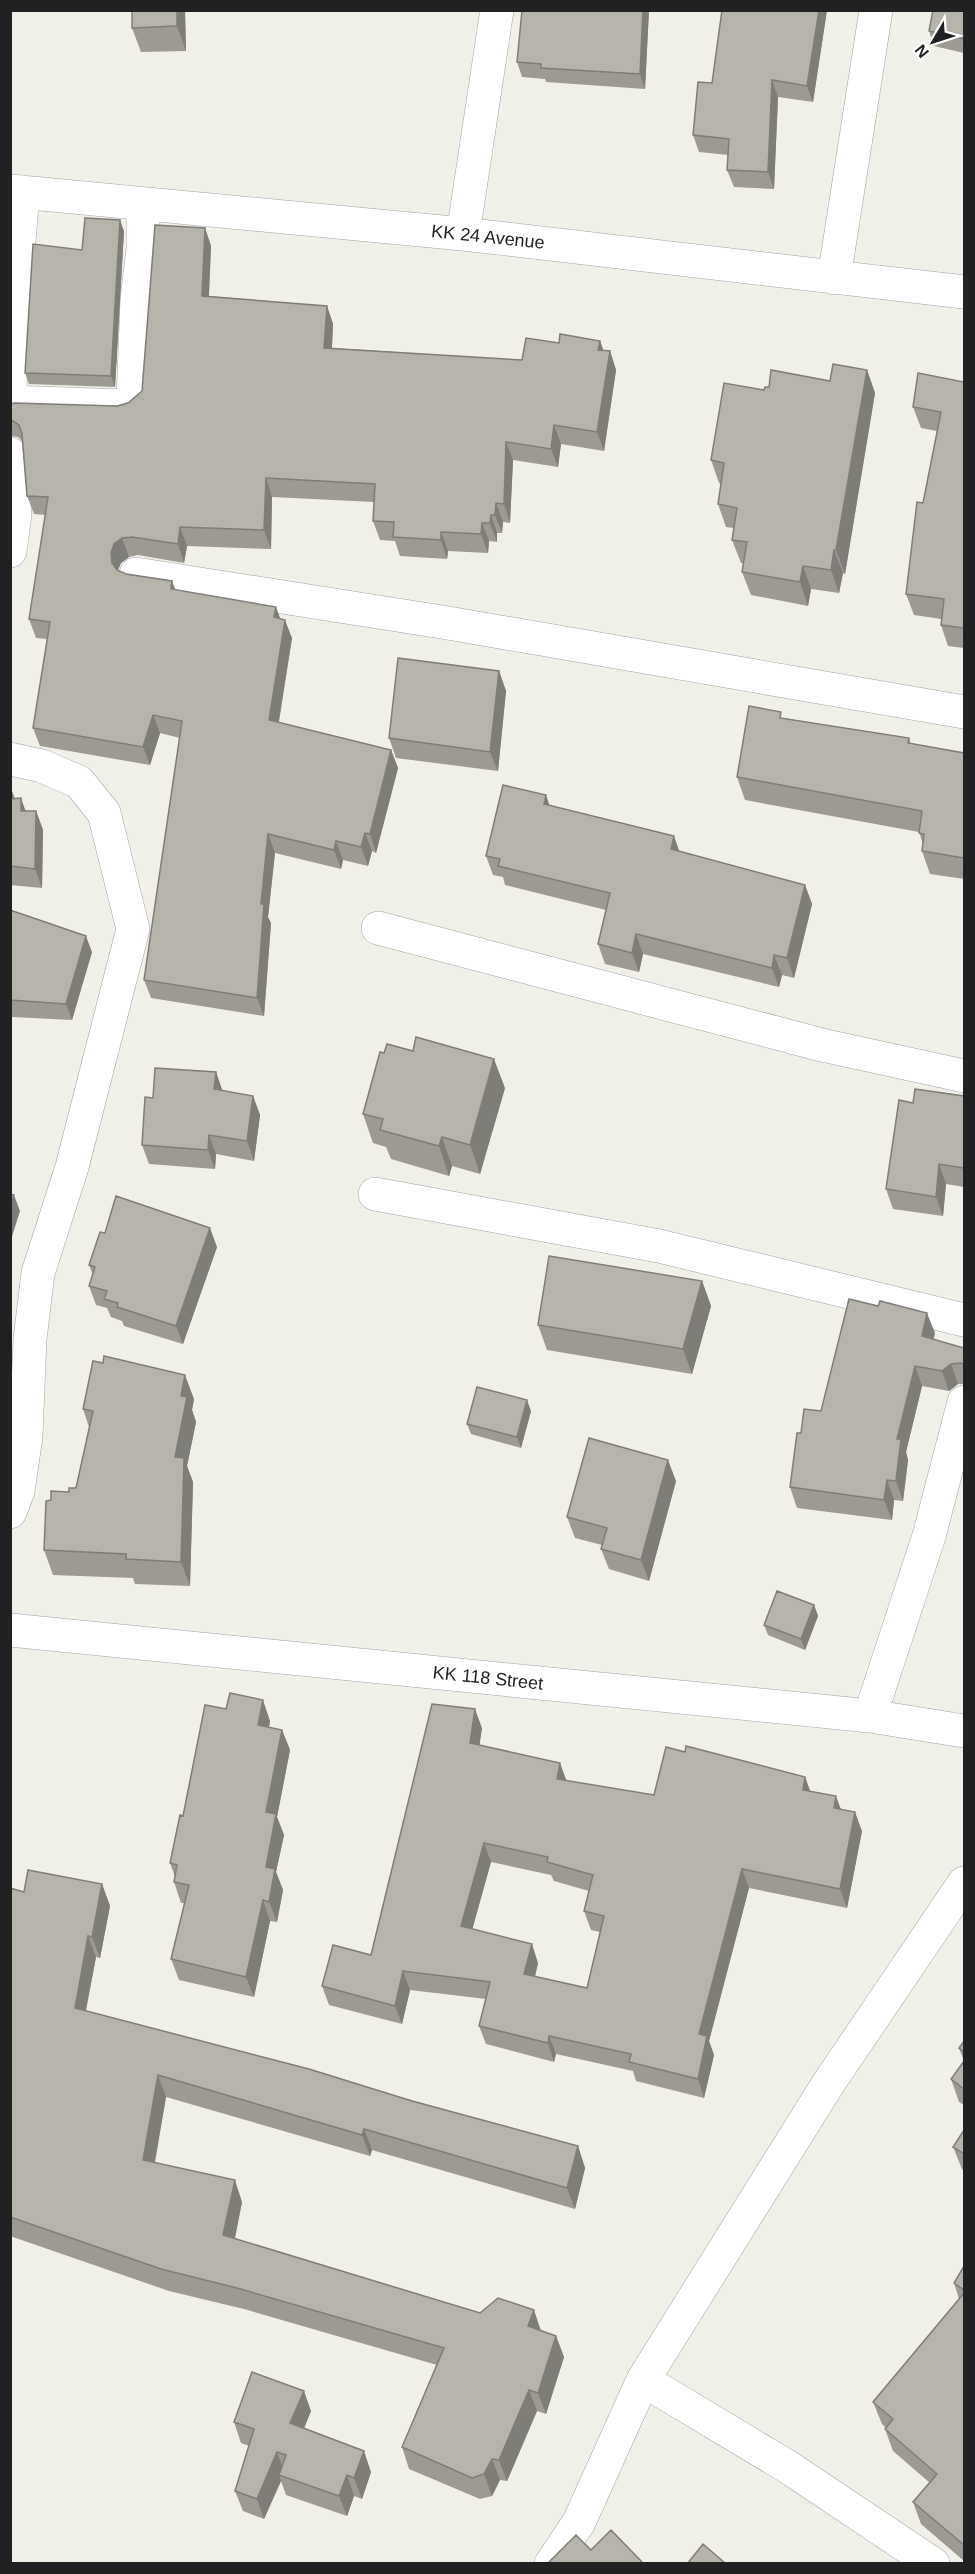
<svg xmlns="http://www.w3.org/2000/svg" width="975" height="2574" viewBox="0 0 975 2574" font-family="Arial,sans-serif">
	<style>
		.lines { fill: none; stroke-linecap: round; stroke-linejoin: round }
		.minor-casing { stroke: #a2a2a2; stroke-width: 34 }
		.minor { stroke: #fff; stroke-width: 33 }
		.wall { fill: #9d9a93; fill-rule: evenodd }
		.shaded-wall { fill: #7f7d78 }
		.building { fill: #b6b3ab; stroke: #7f7d78; stroke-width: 1.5; fill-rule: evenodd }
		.labels { text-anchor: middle; stroke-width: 6; stroke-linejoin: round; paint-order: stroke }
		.street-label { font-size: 18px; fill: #212121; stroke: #fff }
	</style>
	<rect width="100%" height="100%" fill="#f0f0e9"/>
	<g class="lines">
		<defs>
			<path id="minor" d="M 10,191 L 463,234 L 964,292
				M 463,234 L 497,10
				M 834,278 L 876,10
				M 11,402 L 124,406 L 133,400 L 137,298 L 143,249 L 143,204
				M 10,406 L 11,338 L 23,192
				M 10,454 L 15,514 L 10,551
				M 136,574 L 448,623 L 964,712
				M 10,759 L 42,766 L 79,782 L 104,813 L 133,929 L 72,1167 L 38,1273 L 30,1339 L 26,1436 L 18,1491 L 10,1512
				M 378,928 L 822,1045 L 964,1076
				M 375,1194 L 659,1246 L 964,1320
				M 10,1630 L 870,1716 L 964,1731
				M 870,1716 L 929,1536 L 964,1402
				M 643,2380 L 788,2467 L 933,2564
				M 551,2564 L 579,2522 L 643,2380 L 828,2084 L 964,1883"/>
		</defs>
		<use href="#minor" class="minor-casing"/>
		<use href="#minor" class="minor"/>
	</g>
	<path class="wall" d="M 132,10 L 185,10 L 186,51 L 141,52 L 132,28 Z
		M 649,10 L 645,89 L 546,82 L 545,79 L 522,77 L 517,62 Z
		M 827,10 L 813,102 L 778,97 L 774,189 L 734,187 L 727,170 L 728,155 L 699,152 L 693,135 L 712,83 Z
		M 964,10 L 964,53 L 934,46 L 929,31 Z
		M 205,228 L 211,246 L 209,296 L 327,306 L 333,324 L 332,348 L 522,360 L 559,343 L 600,341 L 603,350 L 610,351 L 616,370 L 604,451 L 561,444 L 558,467 L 513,460 L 510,523 L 503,522 L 502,533 L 497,533 L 497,542 L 489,541 L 488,553 L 448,551 L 447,559 L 400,556 L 395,541 L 380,540 L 373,521 L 374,502 L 272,497 L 271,549 L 187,546 L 184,563 L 138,555 L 129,557 L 121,563 L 118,570 L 126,574 L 172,581 L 175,590 L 280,619 L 292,638 L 279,722 L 391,750 L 398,768 L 376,853 L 372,851 L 368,866 L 343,860 L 341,869 L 275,853 L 268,917 L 271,923 L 264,1016 L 151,998 L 144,980 L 180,738 L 160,733 L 150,765 L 40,746 L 33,728 L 47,639 L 36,638 L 29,619 L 46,515 L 34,514 L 27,496 L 22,441 L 18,437 L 10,436 L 10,404 L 117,406 L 128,403 L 142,391 Z
		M 124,231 L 115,387 L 29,384 L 25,373 L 82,250 Z
		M 867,370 L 875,393 L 845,574 L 843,573 L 839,593 L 811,589 L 808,606 L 751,595 L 742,572 L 744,564 L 741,563 L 732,540 L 734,528 L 726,527 L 718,504 L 721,484 L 719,483 L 711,460 L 769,387 L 830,381 Z
		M 964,382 L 964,648 L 948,646 L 941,625 L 941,619 L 914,615 L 906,594 L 937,431 L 921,428 L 913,407 Z
		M 499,671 L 506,691 L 498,771 L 396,758 L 389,738 Z
		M 783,718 L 909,738 L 911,744 L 964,753 L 964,879 L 930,874 L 922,851 L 923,844 L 919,832 L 745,800 L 737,777 Z
		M 10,786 L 15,799 L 21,798 L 25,811 L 36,811 L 43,830 L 42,888 L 10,885 Z
		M 550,806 L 679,851 L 805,885 L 812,904 L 794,978 L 782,975 L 779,987 L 643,954 L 639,972 L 605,964 L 598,944 L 606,910 L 505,885 L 503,877 L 493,875 L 486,856 Z
		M 10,910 L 92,952 L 72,1020 L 12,1017 L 10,1041 Z
		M 216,1072 L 222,1091 L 253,1096 L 260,1115 L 254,1161 L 216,1154 L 215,1169 L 149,1164 L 142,1145 L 153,1098 Z
		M 505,1088 L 480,1174 L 452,1166 L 449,1176 L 391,1159 L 386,1147 L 373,1143 L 363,1114 Z
		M 964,1096 L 964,1187 L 946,1184 L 943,1216 L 893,1209 L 886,1189 L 913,1103 Z
		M 105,1233 L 217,1247 L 183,1344 L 124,1326 L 122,1321 L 111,1317 L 107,1308 L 96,1305 L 89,1286 L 93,1275 L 89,1265 Z
		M 702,1281 L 711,1306 L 692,1374 L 547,1350 L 538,1325 Z
		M 935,1333 L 933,1339 L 964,1348 L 964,1384 L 958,1384 L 949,1391 L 922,1386 L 906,1452 L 908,1460 L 903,1501 L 894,1500 L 892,1520 L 797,1508 L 790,1487 L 801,1433 Z
		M 194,1399 L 192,1410 L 196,1422 L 187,1466 L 193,1482 L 190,1586 L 135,1584 L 133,1578 L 53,1575 L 44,1550 L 51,1500 L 76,1488 L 89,1427 L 83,1409 Z
		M 531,1411 L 521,1448 L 471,1434 L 467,1424 Z
		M 676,1481 L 649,1581 L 609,1569 L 601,1549 L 602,1545 L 575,1538 L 567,1517 Z
		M 814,1605 L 818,1616 L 805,1650 L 768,1635 L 764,1625 Z
		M 270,1721 L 269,1727 L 282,1730 L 290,1750 L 277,1817 L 284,1835 L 276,1872 L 283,1890 L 277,1922 L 270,1921 L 254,1997 L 179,1980 L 171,1959 L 185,1903 L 181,1903 L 174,1882 L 175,1877 L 170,1863 L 183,1816 Z
		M 482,1728 L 479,1746 L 567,1781 L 654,1795 L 685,1752 L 805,1777 L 810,1791 L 841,1809 L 862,1831 L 847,1908 L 749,1888 L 709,2041 L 714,2055 L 704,2098 L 636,2081 L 633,2071 L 556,2054 L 554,2062 L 486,2044 L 479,2026 L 486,1999 L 410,1990 L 402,2024 L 329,2005 L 322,1986 L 371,1955 ZM 491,1862 L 551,1875 L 554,1881 L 589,1891 L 584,1911 L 591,1930 L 600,1932 L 587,1988 L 535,1977 L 538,1963 L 472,1929 Z
		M 102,1884 L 110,1906 L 100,1958 L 96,1957 L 86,2011 L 578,2146 L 585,2168 L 575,2209 L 372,2150 L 370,2156 L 166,2097 L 155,2163 L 242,2202 L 235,2239 L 556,2336 L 564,2357 L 546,2414 L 537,2411 L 507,2481 L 500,2480 L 492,2496 L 480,2499 L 409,2469 L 402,2447 L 437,2365 L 244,2309 L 169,2291 L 10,2236 L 10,1888 L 24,1892 Z
		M 964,2041 L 964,2105 L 959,2102 L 951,2079 L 964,2061 L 959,2048 Z
		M 964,2130 L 964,2171 L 962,2169 L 953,2147 Z
		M 964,2266 L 964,2561 L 921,2524 L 913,2502 L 930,2483 L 893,2451 L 885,2429 L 886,2428 L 882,2424 L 873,2402 L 959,2299 L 954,2283 Z
		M 311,2411 L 304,2429 L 371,2472 L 362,2499 L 354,2496 L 347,2516 L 286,2495 L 281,2481 L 264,2519 L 243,2511 L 235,2491 L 249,2446 L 241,2443 L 234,2422 Z"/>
	<path class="shaded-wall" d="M 177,10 L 185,10 L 186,51 L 177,26 Z
		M 643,10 L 649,10 L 645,89 L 640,74 Z
		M 819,10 L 827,10 L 813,102 L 807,86 Z
		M 772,80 L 778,97 L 774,189 L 768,172 Z
		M 120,220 L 124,231 L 115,387 L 111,376 Z
		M 205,228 L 211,246 L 208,314 L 202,296 Z
		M 327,306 L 333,324 L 331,366 L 324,348 Z
		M 600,341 L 607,360 L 598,350 Z
		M 610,351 L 616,370 L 604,451 L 597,432 Z
		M 867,370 L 875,393 L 845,574 L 836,550 Z
		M 554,425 L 561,444 L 558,467 L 551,449 Z
		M 506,442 L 513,460 L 510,523 L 504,504 Z
		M 266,478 L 272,497 L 271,549 L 264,530 Z
		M 496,503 L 503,522 L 502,533 L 495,515 Z
		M 491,515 L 497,533 L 497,542 L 490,523 Z
		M 482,523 L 489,541 L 488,553 L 481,534 Z
		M 180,527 L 187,546 L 184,563 L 178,544 Z
		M 441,532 L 448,551 L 447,559 L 441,540 Z
		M 122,538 L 129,557 L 121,563 L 117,572 L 112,563 L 111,553 L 114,544 Z
		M 834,550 L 843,573 L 839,593 L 831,570 Z
		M 803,566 L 811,589 L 808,606 L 800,582 Z
		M 172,581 L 179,600 L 171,589 Z
		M 276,607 L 283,626 L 274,617 Z
		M 285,620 L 292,638 L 276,738 L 269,720 Z
		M 499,671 L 506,691 L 498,771 L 490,752 Z
		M 153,715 L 160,733 L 150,765 L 143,747 Z
		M 391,750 L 398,768 L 376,853 L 370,834 Z
		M 10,786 L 16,802 L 10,802 Z
		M 546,795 L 553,815 L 544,804 Z
		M 21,798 L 28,818 L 21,811 Z
		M 36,811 L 43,830 L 42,888 L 35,869 Z
		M 365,833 L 372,851 L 368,866 L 361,847 Z
		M 268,834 L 275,853 L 268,917 L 271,923 L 264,1016 L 257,998 L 261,904 Z
		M 674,836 L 681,856 L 671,849 Z
		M 336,841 L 343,860 L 341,869 L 334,850 Z
		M 805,885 L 812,904 L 794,978 L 787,958 Z
		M 636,934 L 643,954 L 639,972 L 632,953 Z
		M 86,936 L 92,952 L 72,1020 L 66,1004 Z
		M 774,955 L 782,975 L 779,987 L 772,968 Z
		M 10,1012 L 12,1017 L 10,1041 Z
		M 494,1059 L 505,1088 L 480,1174 L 470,1145 Z
		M 216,1072 L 223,1092 L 214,1089 Z
		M 253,1096 L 260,1115 L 254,1161 L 247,1141 Z
		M 209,1135 L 216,1154 L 215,1169 L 208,1150 Z
		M 442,1137 L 452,1166 L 449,1176 L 439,1146 Z
		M 939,1164 L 946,1184 L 943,1216 L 936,1197 Z
		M 14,1195 L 20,1211 L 10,1243 L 10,1206 Z
		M 210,1228 L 217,1247 L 183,1344 L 176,1326 Z
		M 702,1281 L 711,1306 L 692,1374 L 683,1349 Z
		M 927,1313 L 935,1333 L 929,1357 L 922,1336 Z
		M 951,1364 L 958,1384 L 949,1391 L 942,1371 Z
		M 915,1366 L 922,1386 L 906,1452 L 908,1460 L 903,1501 L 896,1481 L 897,1439 Z
		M 185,1375 L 194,1399 L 192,1410 L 196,1422 L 187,1466 L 193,1482 L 190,1586 L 181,1562 L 175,1457 L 181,1396 Z
		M 527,1400 L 531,1411 L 521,1448 L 517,1437 Z
		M 668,1460 L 676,1481 L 649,1581 L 641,1560 Z
		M 887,1480 L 894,1500 L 892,1520 L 884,1500 Z
		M 814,1605 L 818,1616 L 805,1650 L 801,1639 Z
		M 263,1700 L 270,1721 L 265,1746 L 258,1725 Z
		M 475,1709 L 482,1728 L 477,1762 L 470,1743 Z
		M 282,1730 L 290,1750 L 277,1817 L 284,1835 L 276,1872 L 283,1890 L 277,1922 L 269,1902 L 266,1867 L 266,1812 Z
		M 560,1763 L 567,1782 L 557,1779 Z
		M 805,1777 L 812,1796 L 803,1790 Z
		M 836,1796 L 843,1815 L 834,1808 Z
		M 855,1812 L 862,1831 L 847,1908 L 840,1889 Z
		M 484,1843 L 491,1862 L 468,1945 L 461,1926 Z
		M 742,1869 L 749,1888 L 709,2041 L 714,2055 L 704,2098 L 698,2079 L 699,2034 Z
		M 102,1884 L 110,1906 L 100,1958 L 92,1937 Z
		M 263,1900 L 270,1921 L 254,1997 L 246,1977 Z
		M 88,1936 L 96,1957 L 82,2029 L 75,2008 Z
		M 532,1944 L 538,1963 L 531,1993 L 524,1974 Z
		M 403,1971 L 410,1990 L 402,2024 L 395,2006 Z
		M 549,2036 L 556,2054 L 554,2062 L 548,2043 Z
		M 158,2075 L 166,2097 L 151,2182 L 143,2160 Z
		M 364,2129 L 372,2150 L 370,2156 L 362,2135 Z
		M 578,2146 L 585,2168 L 575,2209 L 567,2188 Z
		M 235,2180 L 242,2202 L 231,2256 L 223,2235 Z
		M 534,2310 L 541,2331 L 528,2326 Z
		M 556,2336 L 564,2357 L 546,2414 L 538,2393 Z
		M 529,2390 L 537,2411 L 507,2481 L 499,2460 Z
		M 304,2391 L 311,2411 L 297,2444 L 290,2423 Z
		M 364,2451 L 371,2472 L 362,2499 L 354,2478 Z
		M 277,2452 L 285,2473 L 279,2475 L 281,2481 L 264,2519 L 257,2499 Z
		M 492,2459 L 500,2480 L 492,2496 L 484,2474 Z
		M 347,2475 L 354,2496 L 347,2516 L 339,2496 Z"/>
	<path class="building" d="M 132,10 L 177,10 L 177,26 L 132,28 Z
		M 522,10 L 643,10 L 640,74 L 541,68 L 541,64 L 517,62 Z
		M 722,10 L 819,10 L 807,86 L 772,80 L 768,172 L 727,170 L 729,139 L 693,135 L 698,82 L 712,83 Z
		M 933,10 L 964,10 L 964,39 L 929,31 Z
		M 85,218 L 120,220 L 111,376 L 25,373 L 33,244 L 82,250 Z
		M 155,225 L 205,228 L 202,296 L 327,306 L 324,348 L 522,360 L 526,338 L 559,343 L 560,334 L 600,341 L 598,350 L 610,351 L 597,432 L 554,425 L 551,449 L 506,442 L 504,504 L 496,503 L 495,515 L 491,515 L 490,523 L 482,523 L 481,534 L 441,532 L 441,540 L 393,537 L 394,522 L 373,521 L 375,484 L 266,478 L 264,530 L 180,527 L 178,544 L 132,537 L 122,538 L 114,544 L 111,553 L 112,563 L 117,570 L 126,574 L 172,581 L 171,589 L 276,607 L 274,617 L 285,620 L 269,720 L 391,750 L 370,834 L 365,833 L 361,847 L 336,841 L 334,850 L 268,834 L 261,904 L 264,904 L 257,998 L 144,980 L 182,721 L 153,715 L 143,747 L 33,728 L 50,622 L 29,619 L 48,497 L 27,496 L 22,434 L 19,425 L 10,419 L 10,404 L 14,403 L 117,406 L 128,403 L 142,391 Z
		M 833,364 L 867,370 L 836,550 L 834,550 L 831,570 L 803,566 L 800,582 L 742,572 L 747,542 L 732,540 L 737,508 L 718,504 L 724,463 L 711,460 L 724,383 L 764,390 L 765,387 L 769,387 L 771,370 L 830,381 Z
		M 918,373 L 964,382 L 964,628 L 941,625 L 944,599 L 906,594 L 917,502 L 923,503 L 941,412 L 913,407 Z
		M 398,658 L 499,671 L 490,752 L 389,738 Z
		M 749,706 L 781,712 L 780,718 L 909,738 L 908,743 L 964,753 L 964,858 L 922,851 L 924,834 L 919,833 L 922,811 L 737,777 Z
		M 503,785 L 546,795 L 544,804 L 674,836 L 671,849 L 805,885 L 787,958 L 774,955 L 772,968 L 636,934 L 632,953 L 598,944 L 610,893 L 498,866 L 500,859 L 486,856 Z
		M 21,798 L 21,811 L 36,811 L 35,869 L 10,866 L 10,799 Z
		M 10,910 L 86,936 L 66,1004 L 10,1000 Z
		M 416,1037 L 494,1059 L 470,1145 L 442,1137 L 439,1146 L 380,1130 L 383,1119 L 363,1114 L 380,1052 L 384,1053 L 387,1044 L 413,1051 Z
		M 155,1068 L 216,1072 L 214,1089 L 253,1096 L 247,1141 L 209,1135 L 208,1150 L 142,1145 L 145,1097 L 153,1098 Z
		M 915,1089 L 964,1096 L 964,1168 L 939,1164 L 936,1197 L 886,1189 L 899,1100 L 913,1103 Z
		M 10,1194 L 14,1195 L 10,1206 Z
		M 116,1196 L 210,1228 L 176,1326 L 117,1307 L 118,1303 L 104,1299 L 107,1291 L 89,1286 L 95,1267 L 89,1265 L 100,1232 L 105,1233 Z
		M 549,1256 L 702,1281 L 683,1349 L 538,1325 Z
		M 849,1299 L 878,1306 L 880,1301 L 927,1313 L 922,1336 L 964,1348 L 964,1365 L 961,1363 L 951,1364 L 942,1371 L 915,1366 L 897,1439 L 901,1439 L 896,1481 L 887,1480 L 884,1500 L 790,1487 L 797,1433 L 801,1433 L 804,1409 L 821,1411 Z
		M 104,1356 L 185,1375 L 181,1396 L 187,1397 L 175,1457 L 184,1458 L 181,1562 L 126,1559 L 126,1554 L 44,1550 L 46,1501 L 51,1500 L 51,1491 L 69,1492 L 69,1488 L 76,1488 L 93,1411 L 83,1409 L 93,1361 L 103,1363 Z
		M 477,1387 L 527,1400 L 517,1437 L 467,1424 Z
		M 589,1438 L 668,1460 L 641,1560 L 601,1549 L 607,1528 L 567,1517 Z
		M 777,1591 L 814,1605 L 801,1639 L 764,1625 Z
		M 230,1693 L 263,1700 L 258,1725 L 282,1730 L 266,1812 L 276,1814 L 266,1867 L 275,1869 L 269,1902 L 263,1900 L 246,1977 L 171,1959 L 189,1885 L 174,1882 L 177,1865 L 170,1863 L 180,1815 L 183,1816 L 205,1705 L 226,1709 Z
		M 432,1704 L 475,1709 L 470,1743 L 560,1763 L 557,1779 L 654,1795 L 666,1747 L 685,1752 L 686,1746 L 805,1777 L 803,1790 L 836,1796 L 834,1808 L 855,1812 L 840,1889 L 742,1869 L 699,2034 L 707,2036 L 698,2079 L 629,2062 L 631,2054 L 549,2036 L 548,2043 L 479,2026 L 490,1982 L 403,1971 L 395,2006 L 322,1986 L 333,1945 L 371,1955 ZM 484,1843 L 548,1857 L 547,1862 L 593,1875 L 584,1911 L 604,1916 L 587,1988 L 524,1974 L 532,1944 L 461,1926 Z
		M 28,1870 L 102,1884 L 92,1937 L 88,1936 L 75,2008 L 309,2069 L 412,2101 L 578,2146 L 567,2188 L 364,2129 L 362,2135 L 158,2075 L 143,2160 L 235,2180 L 223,2235 L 480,2313 L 498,2298 L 534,2310 L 528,2326 L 556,2336 L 538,2393 L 529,2390 L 499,2460 L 492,2459 L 484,2474 L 472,2478 L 402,2447 L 444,2348 L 237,2288 L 161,2269 L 10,2217 L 10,1888 L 24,1892 Z
		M 964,2041 L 964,2052 L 959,2048 Z
		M 964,2061 L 964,2089 L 951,2079 Z
		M 964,2130 L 964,2154 L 953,2147 Z
		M 964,2266 L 964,2290 L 954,2283 Z
		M 964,2293 L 964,2545 L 913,2502 L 937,2474 L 885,2429 L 893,2419 L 873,2402 Z
		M 252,2372 L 304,2391 L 290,2423 L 364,2451 L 354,2478 L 347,2475 L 339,2496 L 279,2475 L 286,2455 L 277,2452 L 257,2499 L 235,2491 L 254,2429 L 234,2422 Z
		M 611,2530 L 644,2564 L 549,2564 L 548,2563 L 576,2535 L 591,2550 Z
		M 703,2544 L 726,2564 L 687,2564 Z"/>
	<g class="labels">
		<g class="street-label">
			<text transform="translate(488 237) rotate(6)" y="6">KK 24 Avenue</text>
			<text transform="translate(488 1678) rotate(6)" y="6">KK 118 Street</text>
		</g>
	</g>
	<rect width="975" height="2574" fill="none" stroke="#212121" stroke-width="24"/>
	<g transform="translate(933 42) rotate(231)" stroke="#ffffff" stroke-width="4.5" paint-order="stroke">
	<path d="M0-4.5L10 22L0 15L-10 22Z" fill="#212121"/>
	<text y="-9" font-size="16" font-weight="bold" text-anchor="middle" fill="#212121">N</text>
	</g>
</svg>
